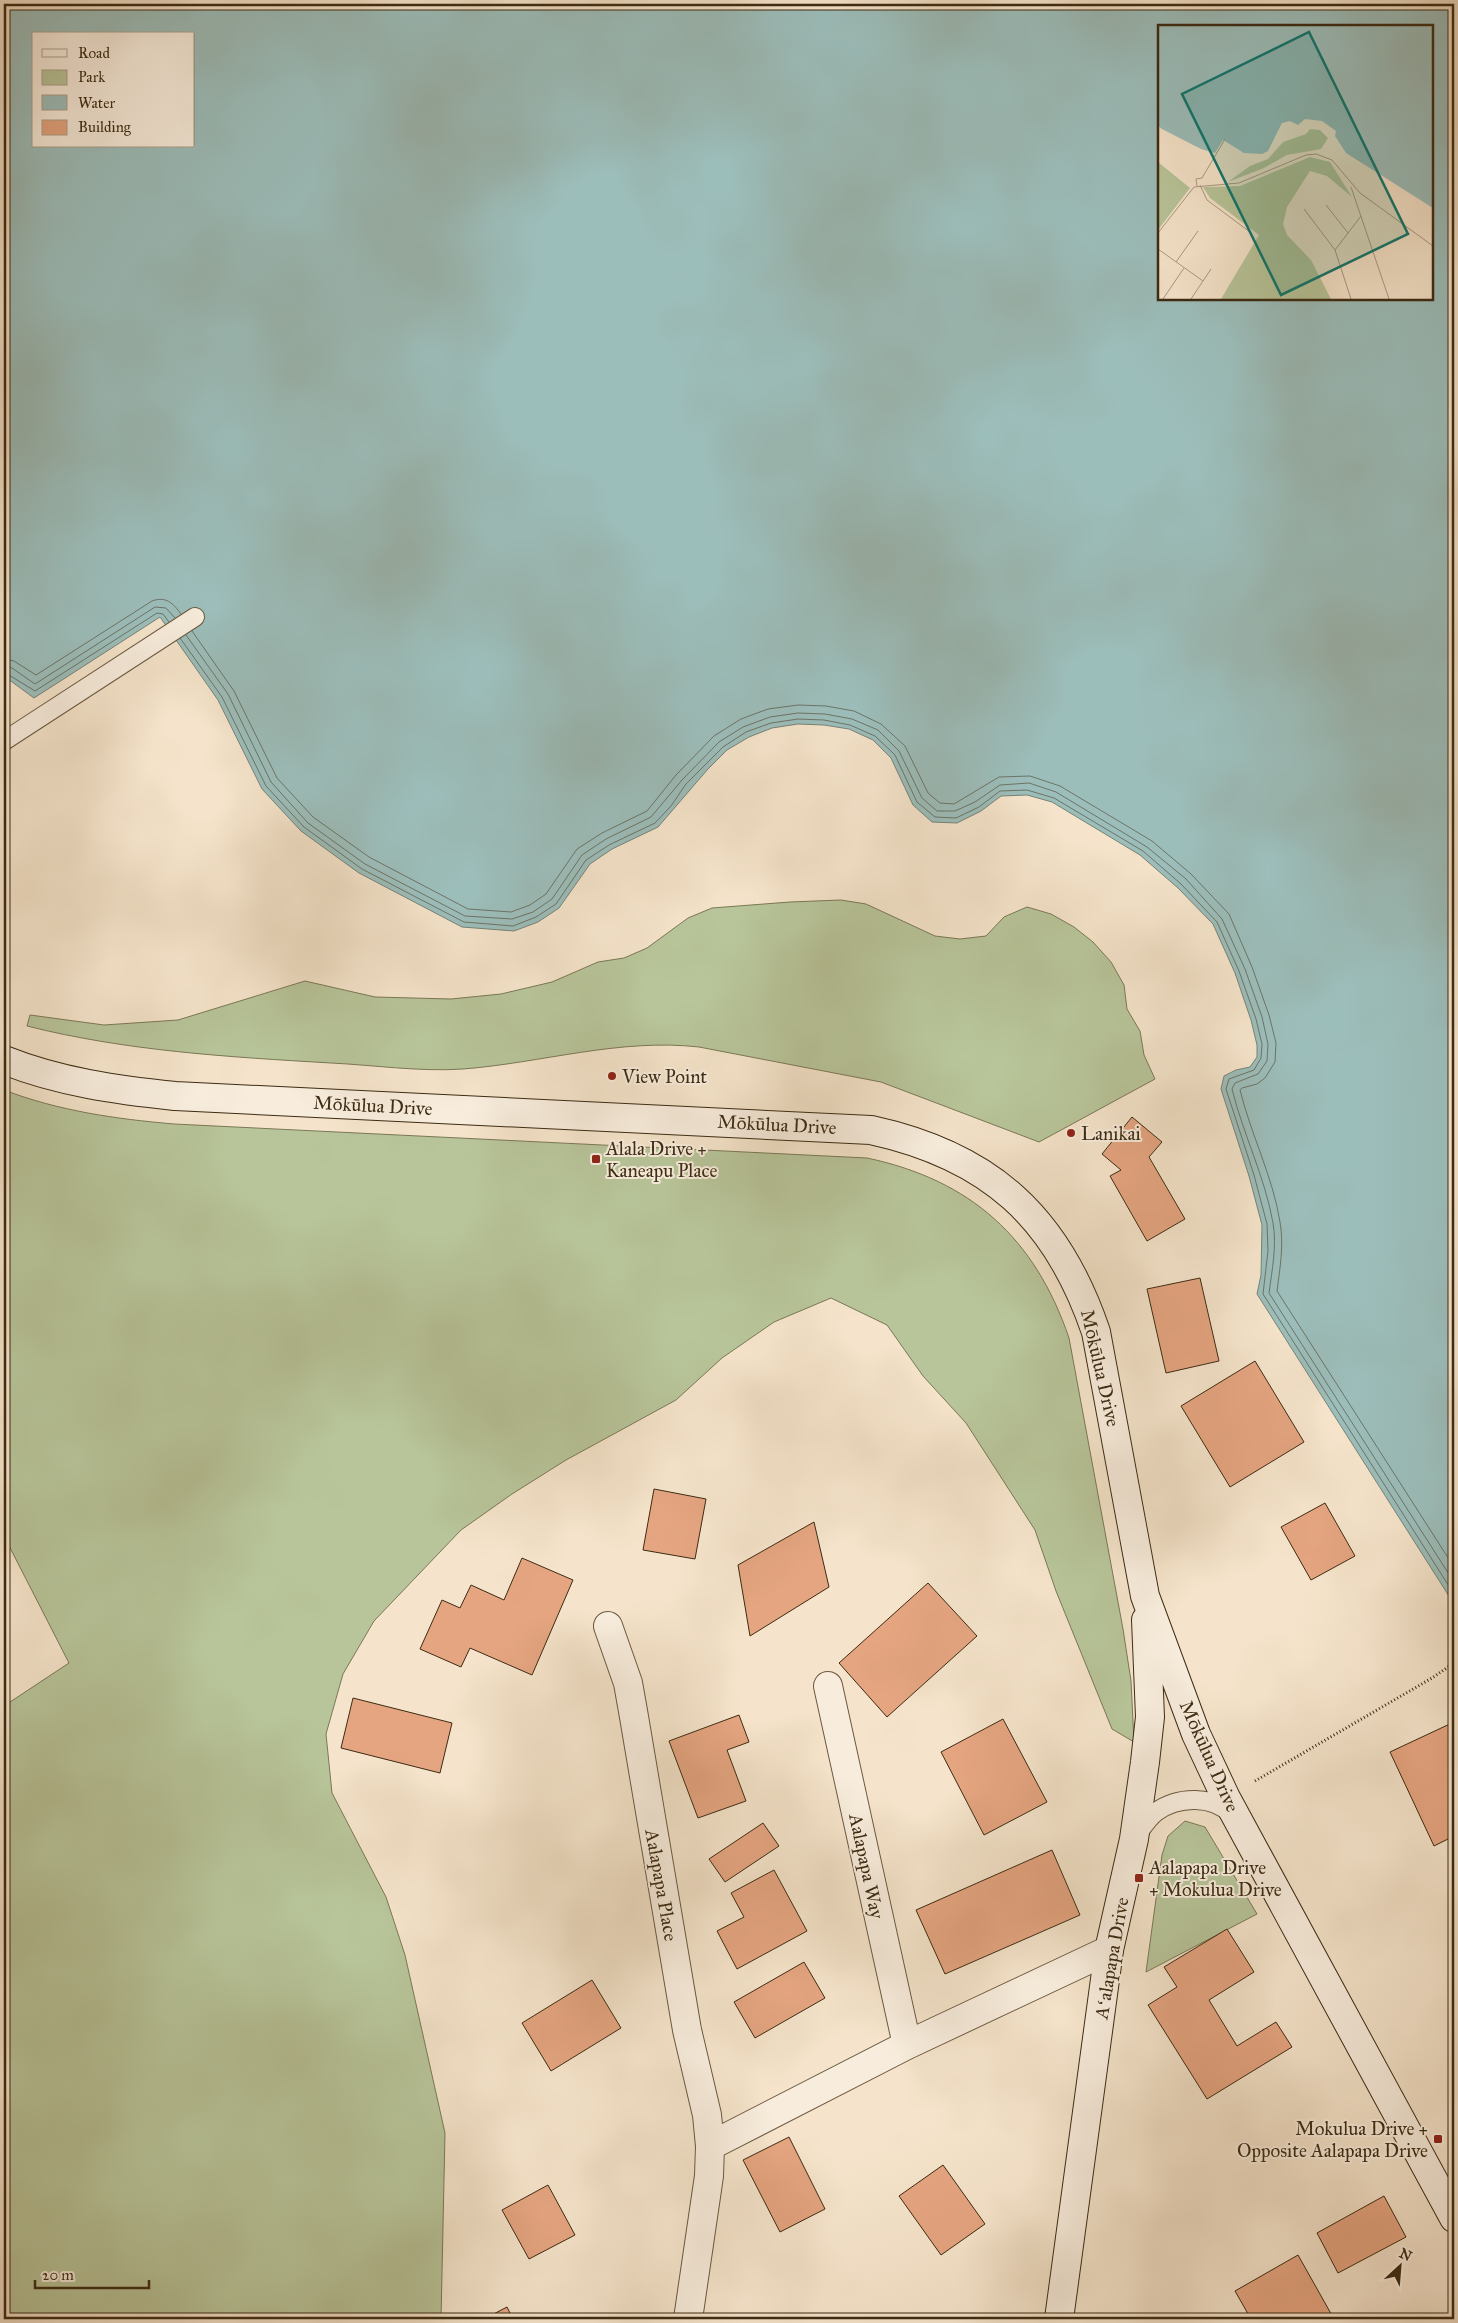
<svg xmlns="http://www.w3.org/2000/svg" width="1458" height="2323" viewBox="0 0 1458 2323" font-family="'IM FELL Great Primer',serif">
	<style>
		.green { fill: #b8c59a; stroke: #7a7856 }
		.water { fill: #9cbebb; stroke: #768378; fill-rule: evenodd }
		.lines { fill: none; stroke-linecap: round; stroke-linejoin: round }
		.shore { stroke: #6c7467; stroke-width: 1 }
		.building { fill: #e5a581; stroke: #3c2b13 }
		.lane-casing { stroke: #6a5941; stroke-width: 20 }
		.street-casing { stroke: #6a5941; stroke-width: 30 }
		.secondary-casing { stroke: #3c2b13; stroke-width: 30 }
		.path { stroke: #3c2b13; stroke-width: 3; stroke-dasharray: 1 2.5; stroke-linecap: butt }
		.lane { stroke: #f8eddd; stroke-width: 18 }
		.street { stroke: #f8eddd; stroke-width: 28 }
		.secondary { stroke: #f8eddd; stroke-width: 28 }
		.poi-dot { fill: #8f2418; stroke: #f8eddd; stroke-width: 2 }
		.labels { text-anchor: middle; stroke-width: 4; stroke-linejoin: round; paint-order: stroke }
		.poi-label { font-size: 19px; fill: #3c2b13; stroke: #f8eddd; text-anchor: start }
		.street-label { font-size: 19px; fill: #3c2b13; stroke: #f8eddd }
		.inset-road { fill: none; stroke: #ab9a81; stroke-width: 1 }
		.view { fill: #0f766e; fill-opacity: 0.15; stroke: #0f766e; stroke-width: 2.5 }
		.inset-edge { fill: none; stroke: #3c2b13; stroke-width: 2.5 }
	</style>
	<rect width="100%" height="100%" fill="#f5e4cb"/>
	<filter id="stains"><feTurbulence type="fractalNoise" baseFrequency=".004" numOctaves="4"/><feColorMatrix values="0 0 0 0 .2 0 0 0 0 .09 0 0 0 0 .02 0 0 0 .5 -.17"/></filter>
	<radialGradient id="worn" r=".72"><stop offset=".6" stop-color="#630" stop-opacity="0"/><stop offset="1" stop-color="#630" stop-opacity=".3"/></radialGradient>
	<path class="green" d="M 841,900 L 866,904 L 935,936 L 960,939 L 986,936 L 1004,917 L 1027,907 L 1051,914 L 1074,927 L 1093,942 L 1111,962 L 1124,985 L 1127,1009 L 1140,1031 L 1144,1055 L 1155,1079 L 1039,1142 L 881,1082 L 699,1047 C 620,1038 541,1063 463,1069 C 419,1072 374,1065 331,1063 C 229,1057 126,1051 27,1026 L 30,1015 L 104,1025 L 178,1020 L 305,981 L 375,997 L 451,999 L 501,994 L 552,982 L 598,962 L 624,958 L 647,948 L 688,918 L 712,908 L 790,902 Z
		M 4,1090 C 59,1111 116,1119 174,1124 L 867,1158 C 971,1180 1035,1238 1069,1338 L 1123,1629 L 1131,1681 L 1134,1742 L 1112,1729 L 1056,1591 L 1035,1530 L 966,1423 L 923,1376 L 887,1325 L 831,1298 L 774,1322 L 722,1358 L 676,1400 L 566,1460 L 512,1494 L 461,1530 L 374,1621 L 343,1674 L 326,1734 L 332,1793 L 386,1897 L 405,1955 L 445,2133 L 441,2319 L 4,2319 L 4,1706 L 69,1663 L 4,1536 Z
		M 1185,1821 L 1205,1827 L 1257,1914 L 1146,1972 L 1162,1855 L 1168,1836 Z"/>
	<path class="water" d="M 4,4 L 1454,4 L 1454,1604 L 1257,1294 L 1261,1275 L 1262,1225 L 1249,1176 L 1221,1089 L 1224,1076 L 1236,1070 L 1250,1067 L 1257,1057 L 1257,1045 L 1251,1020 L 1235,973 L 1213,924 L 1178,888 L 1140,855 L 1052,802 L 1027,795 L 1001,796 L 981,811 L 957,823 L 932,822 L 913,805 L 891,758 L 873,740 L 849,729 L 824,725 L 798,724 L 772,728 L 749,737 L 727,750 L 708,769 L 658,827 L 612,849 L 590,864 L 559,908 L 538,922 L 514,931 L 462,927 L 359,873 L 301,831 L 262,789 L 218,700 L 160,617 L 34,698 L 4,676 ZM 1159,26 L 1432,26 L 1432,299 L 1159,299 ZM 34,34 L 194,34 L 194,146 L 34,146 Z"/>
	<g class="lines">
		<path class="shore" d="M 192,631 L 234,691 L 277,778 L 313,817 L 369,857 L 468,909 L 511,912 L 530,905 L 546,894 L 577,849 L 602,833 L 647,811 L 676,775 L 714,736 L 741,719 L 768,709 L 798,705 L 826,706 L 854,711 L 881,724 L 905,746 L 928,793 L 940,803 L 954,804 L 999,777 L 1030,776 L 1060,786 L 1152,841 L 1191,874 L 1229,914 L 1252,967 L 1269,1015 L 1276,1043 L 1275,1062 L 1265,1078 L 1257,1084 L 1242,1088 L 1240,1090 C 1251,1135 1273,1177 1280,1222 C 1284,1245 1280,1268 1277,1291 L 1454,1567
			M 186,635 L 228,694 L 271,782 L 308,823 L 365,864 L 465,916 L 512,919 L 533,912 L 552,899 L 582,855 L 606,839 L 651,817 L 682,780 L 719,742 L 743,727 L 770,717 L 798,713 L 825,714 L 852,719 L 878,730 L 899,751 L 922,798 L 937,811 L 955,811 L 975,802 L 1000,785 L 1029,783 L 1056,792 L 1147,847 L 1186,879 L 1222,919 L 1245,969 L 1262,1017 L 1268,1044 L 1267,1061 L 1258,1074 L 1235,1083 L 1232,1089 C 1243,1134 1265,1177 1273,1223 C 1277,1246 1272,1270 1269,1293 L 1454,1582
			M 180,638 L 222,697 L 266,786 L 304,827 L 362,869 L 464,922 L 513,926 L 536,917 L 556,904 L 586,860 L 609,845 L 655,823 L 671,806 L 686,784 L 723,747 L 746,732 L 771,723 L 798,719 L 824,720 L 850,725 L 875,736 L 895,755 L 917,802 L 935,817 L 956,818 L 979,807 L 1000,791 L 1027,790 L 1054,798 L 1143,851 L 1181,884 L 1217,922 L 1239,971 L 1256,1019 L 1262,1044 L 1261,1058 L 1254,1070 L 1229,1079 L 1226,1089 L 1254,1175 L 1267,1224 L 1268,1251 L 1263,1294 L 1454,1594
			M 4,659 L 14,661 L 36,675 L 152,601 C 166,596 173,603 181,614
			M 4,666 L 12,668 L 35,684 L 155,607 L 166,608 L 175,618
			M 4,672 L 35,691 L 157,613 L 163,614 L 169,622"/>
	</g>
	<path class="building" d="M 1132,1117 L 1162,1142 L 1149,1157 L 1185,1219 L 1147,1241 L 1110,1176 L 1121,1170 L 1102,1154 Z
		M 1200,1278 L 1219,1361 L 1166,1373 L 1147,1289 Z
		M 1255,1361 L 1304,1442 L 1230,1487 L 1181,1406 Z
		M 654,1489 L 706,1499 L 695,1559 L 643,1550 Z
		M 1325,1503 L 1355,1556 L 1311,1580 L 1281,1527 Z
		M 814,1522 L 829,1587 L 750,1636 L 738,1565 Z
		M 522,1558 L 573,1580 L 532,1675 L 470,1648 L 461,1667 L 420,1649 L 442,1600 L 460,1608 L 471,1585 L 504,1600 Z
		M 928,1583 L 977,1636 L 887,1717 L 839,1663 Z
		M 353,1698 L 452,1723 L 440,1773 L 341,1748 Z
		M 739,1715 L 749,1742 L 727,1750 L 746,1801 L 698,1818 L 669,1741 Z
		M 1003,1719 L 1047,1802 L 984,1835 L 941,1752 Z
		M 1454,1722 L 1454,1836 L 1434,1846 L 1390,1752 Z
		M 763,1823 L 779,1846 L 725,1882 L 709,1859 Z
		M 1052,1850 L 1080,1915 L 945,1974 L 916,1910 Z
		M 774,1870 L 807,1931 L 737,1969 L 717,1931 L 744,1917 L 731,1893 Z
		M 1454,1903 L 1454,1916 L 1449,1906 Z
		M 1227,1929 L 1254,1972 L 1209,2000 L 1237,2046 L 1276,2022 L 1292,2047 L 1207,2099 L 1148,2005 L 1177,1987 L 1164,1967 Z
		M 804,1962 L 825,1998 L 755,2038 L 734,2002 Z
		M 592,1980 L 621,2028 L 551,2071 L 522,2023 Z
		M 789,2137 L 825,2209 L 780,2232 L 743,2160 Z
		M 943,2165 L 985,2224 L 941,2255 L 899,2196 Z
		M 548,2185 L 575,2235 L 529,2259 L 502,2210 Z
		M 1384,2196 L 1406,2237 L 1338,2273 L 1317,2233 Z
		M 1298,2255 L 1334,2319 L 1251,2319 L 1235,2291 Z
		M 507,2307 L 513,2319 L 484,2319 Z"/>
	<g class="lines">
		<defs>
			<path id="lane" d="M 4,741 L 195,617
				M 1136,1836 C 1142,1828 1148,1818 1156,1812 C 1178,1796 1213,1795 1232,1815"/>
			<path id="street" d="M 608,1626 L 628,1683 L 633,1711 L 687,2030 L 707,2115 L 710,2146 L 709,2176 L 688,2319
				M 828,1686 L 907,2045
				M 710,2146 L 907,2045 L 1109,1950"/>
			<path id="secondary" d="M 4,1060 C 59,1082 117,1090 175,1096 L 871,1130 C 990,1156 1057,1217 1096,1332 L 1145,1596 L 1196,1734 L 1226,1798 L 1454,2218
				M 1059,2319 L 1109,1950 L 1134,1839 L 1145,1762 L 1150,1717 L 1146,1620"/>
		</defs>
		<use href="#lane" class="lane-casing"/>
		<use href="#street" class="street-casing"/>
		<use href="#secondary" class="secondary-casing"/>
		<path class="path" d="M 1255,1781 L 1432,1678 L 1454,1663"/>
		<use href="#lane" class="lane"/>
		<use href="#street" class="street"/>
		<use href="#secondary" class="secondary"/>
	</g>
	<g class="poi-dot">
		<circle cx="612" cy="1076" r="5"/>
		<circle cx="1071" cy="1133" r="5"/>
		<rect x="591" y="1154" width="10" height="10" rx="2.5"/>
		<rect x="1134" y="1873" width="10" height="10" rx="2.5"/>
		<rect x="1433" y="2134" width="10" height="10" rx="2.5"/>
	</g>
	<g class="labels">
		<g class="poi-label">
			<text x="622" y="1083">View Point</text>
			<text x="1081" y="1140">Lanikai</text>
			<text x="606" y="1155">Alala Drive +<tspan x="606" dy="22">Kaneapu Place</tspan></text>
			<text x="1149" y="1874">Aalapapa Drive<tspan x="1149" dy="22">+ Mokulua Drive</tspan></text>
			<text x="1428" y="2135" text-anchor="end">Mokulua Drive +<tspan x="1428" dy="22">Opposite Aalapapa Drive</tspan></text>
		</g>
		<g class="street-label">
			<text transform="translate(373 1105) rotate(3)" y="7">Mōkūlua Drive</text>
			<text transform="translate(777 1124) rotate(3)" y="7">Mōkūlua Drive</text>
			<text transform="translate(1101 1368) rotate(77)" y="7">Mōkūlua Drive</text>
			<text transform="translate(1210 1756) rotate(66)" y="7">Mōkūlua Drive</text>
			<text transform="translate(867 1866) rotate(78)" y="7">Aalapapa Way</text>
			<text transform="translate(662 1885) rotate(80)" y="7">Aalapapa Place</text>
			<text transform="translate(1111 1958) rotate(-80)" y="7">Aʻalapapa Drive</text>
		</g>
	</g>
	<g transform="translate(1158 25)">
		<rect width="275" height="275" fill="#f5e4cb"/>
		<path d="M 152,104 L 162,105 L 170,113 L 163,124 L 129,130 L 106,143 L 70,157 L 92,141 L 110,134 L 125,117 L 148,109 ZM 152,132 L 172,137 L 194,172 L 169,151 L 152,146 L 129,182 L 125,199 L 129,210 L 153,235 L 173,274 L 63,274 L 101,210 L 52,173 L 45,162 L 82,161 ZM 0,137 L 32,163 L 0,205 Z" fill="#b8c59a"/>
		<path d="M 0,1 L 275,1 L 275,183 L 188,128 L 177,111 L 178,106 L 164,96 L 147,94 L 140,100 L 132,96 L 124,98 L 110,126 L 104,129 L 86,128 L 65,115 L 57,128 L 43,124 L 4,104 L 0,101 Z" fill="#9cbebb"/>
		<path class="inset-road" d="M 42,160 L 49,175 L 92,207M 39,161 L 38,154 L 44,153 L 67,114M 193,162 L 231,274M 168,180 L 190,208M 146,184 L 177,225 L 193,274M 0,208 L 36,162 L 81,158 L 148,130 L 158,129 L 174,135 L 202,168 L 275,221M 0,224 L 45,256M 177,225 L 203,191M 18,237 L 40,206M 5,274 L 26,243M 33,274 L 53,244"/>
		<path class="view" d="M 151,7 L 250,209 L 123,270 L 24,69 Z"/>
		<rect width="275" height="275" class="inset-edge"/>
	</g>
	<rect width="1458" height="2323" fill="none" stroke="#f5e4cb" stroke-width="20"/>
	<rect x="5" y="5" width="1448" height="2313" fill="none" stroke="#3c2b13" stroke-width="2.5"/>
	<rect x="10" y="10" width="1438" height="2303" fill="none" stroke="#3c2b13"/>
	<rect x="32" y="32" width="162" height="115" fill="#f8eddd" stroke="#ad9f8c"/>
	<rect x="42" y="49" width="25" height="8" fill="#f8eddd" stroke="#ad9f8c"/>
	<text x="78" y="58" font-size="15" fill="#3c2b13">Road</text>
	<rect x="42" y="70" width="25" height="15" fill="#b8c59a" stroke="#ad9f8c"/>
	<text x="78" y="82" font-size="15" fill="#3c2b13">Park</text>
	<rect x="42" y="95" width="25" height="15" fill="#9cbebb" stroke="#ad9f8c"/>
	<text x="78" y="108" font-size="15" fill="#3c2b13">Water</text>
	<rect x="42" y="120" width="25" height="15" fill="#e5a581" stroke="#ad9f8c"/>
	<text x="78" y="132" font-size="15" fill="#3c2b13">Building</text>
	<g transform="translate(1400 2266) rotate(26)" stroke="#f8eddd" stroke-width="4" paint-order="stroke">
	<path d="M0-4L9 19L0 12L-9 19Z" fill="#3c2b13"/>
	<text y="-8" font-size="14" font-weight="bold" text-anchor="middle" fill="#3c2b13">N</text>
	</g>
	<path d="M35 2280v8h114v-8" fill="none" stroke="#3c2b13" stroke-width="2.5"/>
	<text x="42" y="2280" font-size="15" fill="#3c2b13" stroke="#f8eddd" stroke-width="4" paint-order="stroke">20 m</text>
	<rect width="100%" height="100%" filter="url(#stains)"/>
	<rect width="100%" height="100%" fill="url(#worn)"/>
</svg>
